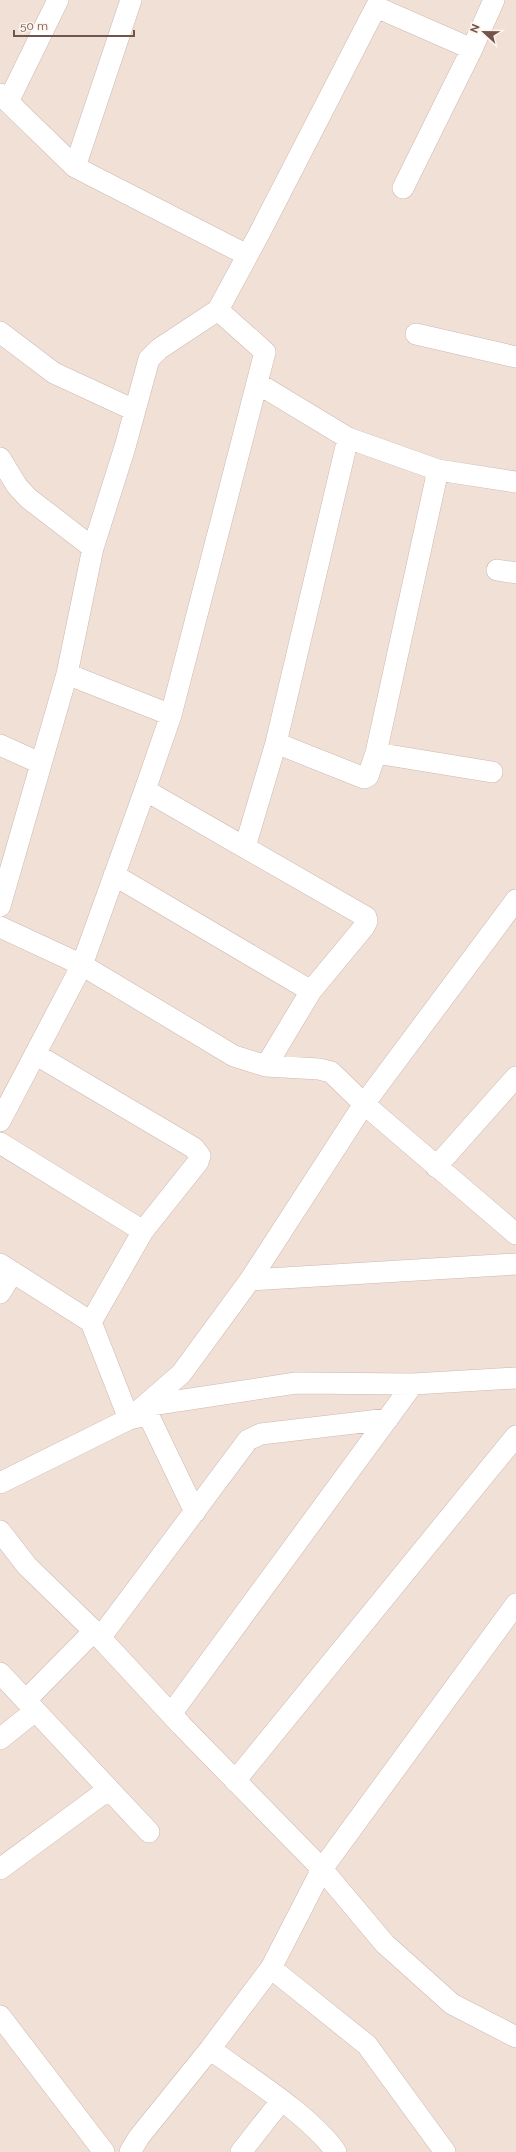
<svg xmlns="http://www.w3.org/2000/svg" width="516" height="2152" viewBox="0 0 516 2152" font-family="Raleway,sans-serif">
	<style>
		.residential { fill: #f1e0d5 }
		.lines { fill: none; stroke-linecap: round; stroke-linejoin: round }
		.minor-casing { stroke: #cdb8b0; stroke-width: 22 }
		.minor { stroke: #fff; stroke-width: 21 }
	</style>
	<rect width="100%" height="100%" fill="#faefe6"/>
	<path class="residential" d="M 0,0 L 516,0 L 516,2152 L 0,2152 Z"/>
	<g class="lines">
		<defs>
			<path id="minor" d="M 0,94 L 75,167 L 247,255
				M 8,102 L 58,0
				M 75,167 L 131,0
				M 403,188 L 472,49
				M 0,332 L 54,373 L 134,410
				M 416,334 L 516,357
				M 257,383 L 348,438 L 438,470 L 516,482
				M 0,458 L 17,486 L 28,498 L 93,548
				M 497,570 L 516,573
				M 67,674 L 171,715
				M 276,743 L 364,778 L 368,776 L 376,753 L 438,470
				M 0,745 L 40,763
				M 376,753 L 492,772
				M 145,790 L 366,917 L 367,921 L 364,927 L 311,991 L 266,1066
				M 245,847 L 276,743 L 348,438
				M 114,875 L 311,991
				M 0,906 L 67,674 L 93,548 L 125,447 L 149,359 L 159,349 L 218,310
				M 0,927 L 82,965 L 234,1056 L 266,1066 L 319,1069 L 331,1072 L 364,1104 L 516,1234
				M 35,1054 L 194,1148 L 200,1156 L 198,1162 L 143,1231 L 91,1322
				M 0,1121 L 82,965 L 145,790 L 171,715 L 265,352 L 218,310 L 259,234 L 376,7 L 472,49 L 494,0
				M 0,1143 L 143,1231
				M 436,1167 L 516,1077
				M 0,1264 L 91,1322 L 129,1419 L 142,1416
				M 250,1280 L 516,1264
				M 0,1293 L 13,1272
				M 0,1483 L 129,1419 L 181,1374 L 250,1280 L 364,1104 L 516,900
				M 195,1512 L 144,1406 L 296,1383 L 413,1384 L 516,1378
				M 0,1531 L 27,1566 L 94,1631 L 182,1726 L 322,1869 L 385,1944 L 452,2004 L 516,2037
				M 100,1638 L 248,1440 L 261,1434 L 388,1419
				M 0,1673 L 149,1832
				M 26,1700 L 94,1631
				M 171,1714 L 413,1384
				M 0,1739 L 35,1711
				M 235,1781 L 516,1436
				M 0,1869 L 109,1789
				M 271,1968 L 367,2045 L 445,2152
				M 0,2016 L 104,2152
				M 210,2049 C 248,2077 309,2114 336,2152
				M 130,2152 L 139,2137 L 210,2049 L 271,1968 L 322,1869 L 516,1604
				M 241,2152 L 281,2101"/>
		</defs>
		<use href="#minor" class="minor-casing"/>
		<use href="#minor" class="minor"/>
	</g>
	<g transform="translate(484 32) rotate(292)" stroke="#fdf4ec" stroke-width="3" paint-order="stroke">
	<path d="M0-3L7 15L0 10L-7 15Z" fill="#72544d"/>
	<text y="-6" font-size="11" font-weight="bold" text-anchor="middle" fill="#72544d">N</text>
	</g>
	<path d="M14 30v6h120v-6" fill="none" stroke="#72544d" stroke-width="2"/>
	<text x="20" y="30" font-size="12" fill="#72544d" stroke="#fdf4ec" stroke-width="3" paint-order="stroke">50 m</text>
</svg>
